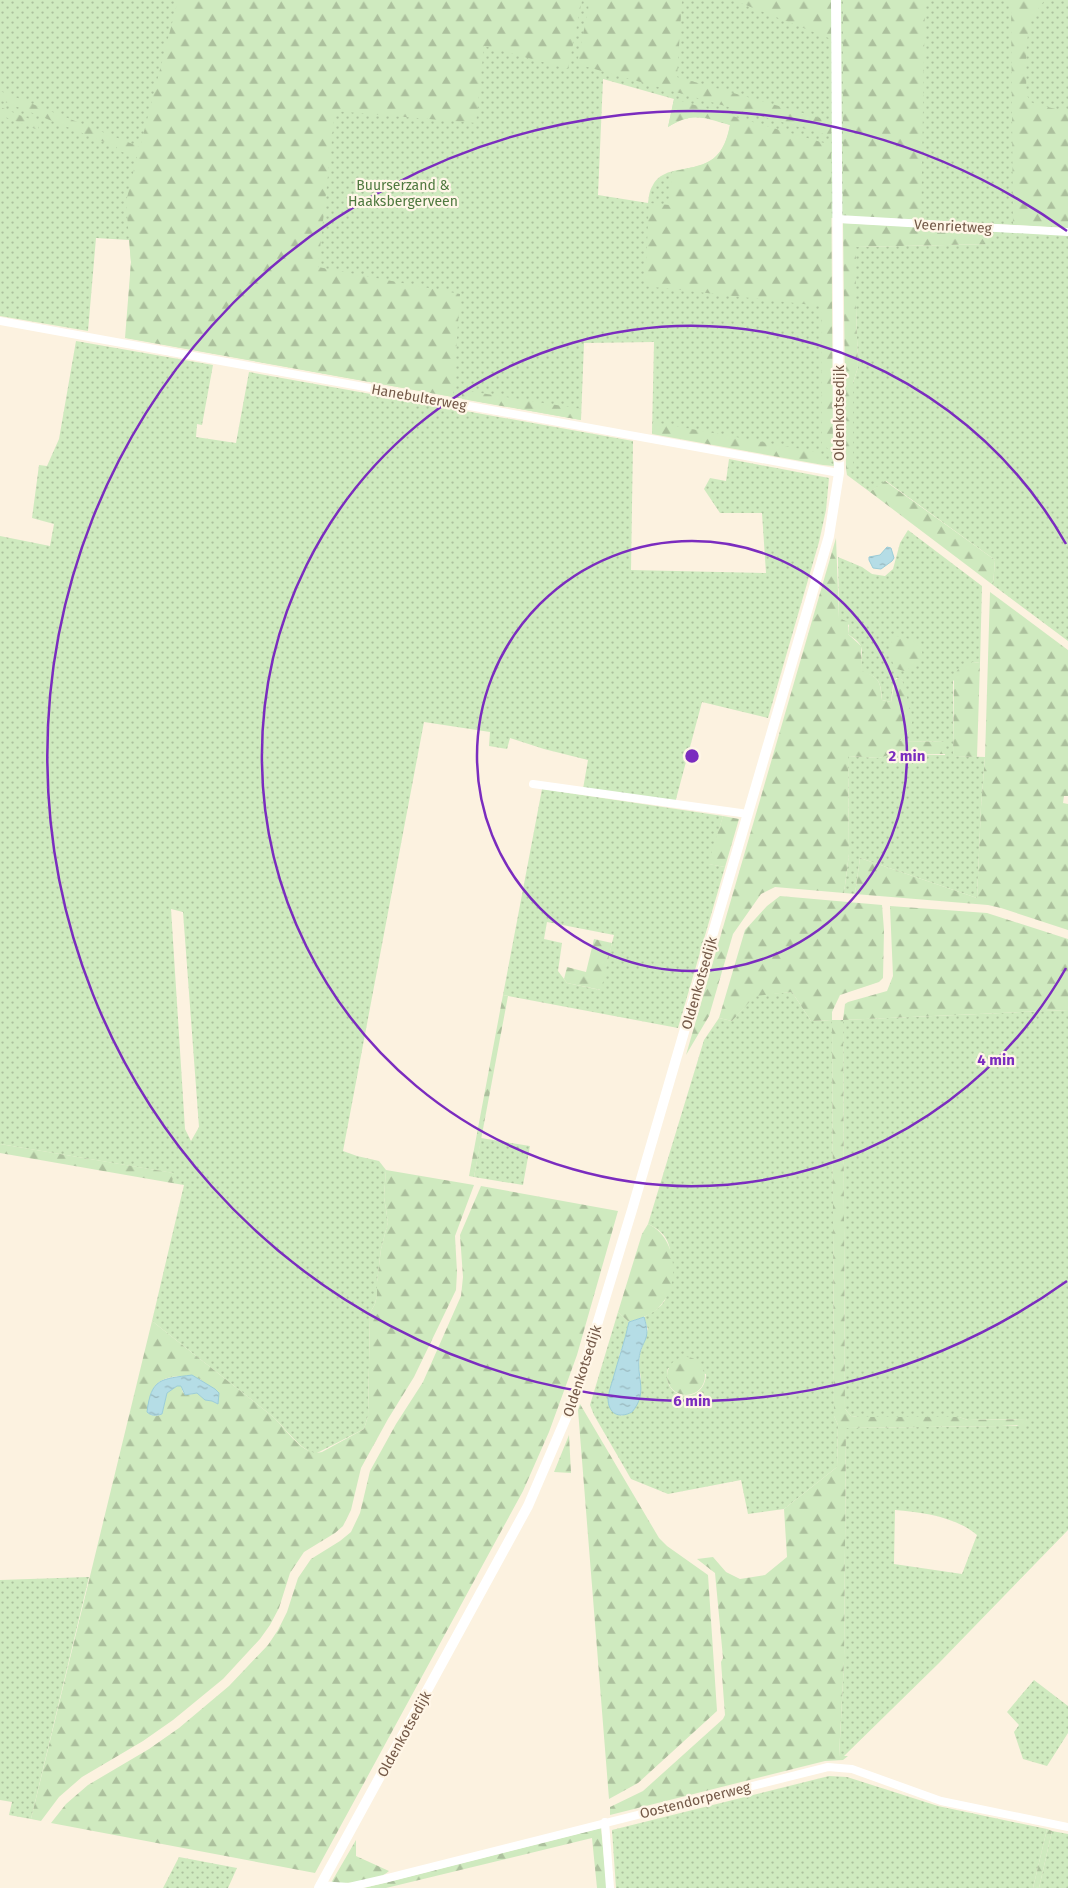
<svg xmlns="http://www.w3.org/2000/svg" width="1068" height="1888" viewBox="0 0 1068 1888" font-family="'Fira Sans',sans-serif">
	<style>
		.green { fill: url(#green-dots); fill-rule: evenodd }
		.forest { fill: url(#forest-firs); fill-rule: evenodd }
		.water { fill: url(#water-ripples); stroke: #9bcdd8 }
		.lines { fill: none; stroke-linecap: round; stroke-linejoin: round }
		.minor { stroke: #fff; stroke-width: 8 }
		.tertiary { stroke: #fff; stroke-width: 10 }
		.ring { fill: none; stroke: #7b2cbf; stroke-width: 2.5 }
		.labels { text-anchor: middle; stroke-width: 4.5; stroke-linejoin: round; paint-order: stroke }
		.park-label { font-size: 14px; fill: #4f793f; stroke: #fff6e7 }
		.street-label { font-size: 14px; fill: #735847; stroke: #fff6e7 }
		.centre { fill: #7b2cbf; stroke: #fff6e7; stroke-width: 2.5 }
		.ring-label { font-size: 15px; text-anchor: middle; font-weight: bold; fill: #7b2cbf; stroke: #fff6e7; stroke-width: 4.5; stroke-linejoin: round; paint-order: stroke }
	</style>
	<defs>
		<pattern id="green-dots" width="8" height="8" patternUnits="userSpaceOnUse" patternTransform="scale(1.25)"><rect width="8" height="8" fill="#cfeabf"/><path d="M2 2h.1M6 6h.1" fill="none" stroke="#acc09d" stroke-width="1.8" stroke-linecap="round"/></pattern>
		<pattern id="forest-firs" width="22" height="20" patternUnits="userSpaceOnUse" patternTransform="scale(1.25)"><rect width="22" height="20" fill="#cfeabf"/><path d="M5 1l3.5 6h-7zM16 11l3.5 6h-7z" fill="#acc09d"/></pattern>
		<pattern id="water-ripples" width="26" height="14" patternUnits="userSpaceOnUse" patternTransform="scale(1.25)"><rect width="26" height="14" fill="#b5dde6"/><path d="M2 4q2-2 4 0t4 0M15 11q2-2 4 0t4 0" fill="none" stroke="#98b6bc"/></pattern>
	</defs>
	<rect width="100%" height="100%" fill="#fcf2e0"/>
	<path class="green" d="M 0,0 L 1068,0 L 1068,228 L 1026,225 L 1013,223 L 1013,225 L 921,220 L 921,217 L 829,218 L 832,452 L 834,466 L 830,463 L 652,433 L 654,342 L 584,343 L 581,420 L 127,338 L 131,262 L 129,240 L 96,238 L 88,331 L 0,316 ZM 603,79 L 674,99 L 668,127 C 694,111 703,118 730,125 C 720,187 670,155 653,185 C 649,191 649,197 648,203 L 598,195 Z
		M 991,231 L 1068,235 L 1068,641 L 993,585 L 995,560 L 886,481 L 870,492 L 847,475 L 846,469 L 853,464 L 853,383 L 858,367 L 856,308 L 856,247 L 991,244 Z
		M 76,341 L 213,365 L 202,425 L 197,424 L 196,437 L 236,443 L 249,372 L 633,441 L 631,570 L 766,573 L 762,513 L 720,513 L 704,489 L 710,478 L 726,481 L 729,459 L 829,478 L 826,510 L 819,542 L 768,718 L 702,702 L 675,803 L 583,789 L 588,760 L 544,749 L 510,738 L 507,749 L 489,746 L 490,732 L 424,722 L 343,1151 L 357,1156 L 379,1161 L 386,1170 L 384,1197 L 388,1222 L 381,1249 L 377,1282 L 377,1295 L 375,1304 L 370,1313 L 368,1416 L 364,1429 L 315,1454 C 297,1447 287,1429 272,1416 L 152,1321 L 184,1185 L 172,1183 L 173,1173 L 0,1144 L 0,536 L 50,546 L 54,524 L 32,518 L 39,465 L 47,466 L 59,439 ZM 171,909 L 183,912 L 199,1127 L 191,1141 L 185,1129 Z
		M 908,530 L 982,586 L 980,663 L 973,662 L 953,681 L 953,756 L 985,757 L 981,807 L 977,898 L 860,858 L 855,894 L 844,893 L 849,854 L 848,756 L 879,758 L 892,754 L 945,755 L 946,742 L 900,741 L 910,730 L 902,680 L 896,678 L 893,685 L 891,702 L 882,700 C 881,683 880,677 862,672 C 859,662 866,650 858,642 C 856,639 851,637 848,634 L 849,625 L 839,619 L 838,557 L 862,567 L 872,574 L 885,576 L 893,569 L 900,543 Z
		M 542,789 L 723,816 L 709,864 L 725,867 L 678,1028 L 503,995 ZM 547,922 L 614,935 L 600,990 L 567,983 L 558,971 L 562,943 L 544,939 Z
		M 792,992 L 811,1021 L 832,1020 L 834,1416 L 838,1425 L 837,1467 L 784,1509 L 748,1514 L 741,1480 L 668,1494 L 631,1479 L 594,1415 L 590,1405 L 618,1312 L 629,1322 L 626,1336 L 619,1356 L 621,1416 L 632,1412 L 641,1378 L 639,1367 L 640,1354 L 648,1329 L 644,1317 C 651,1313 661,1308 665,1300 C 667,1294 667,1286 668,1280 C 672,1256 675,1236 648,1224 L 704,1040 L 719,1018 L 732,1021 L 755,995 ZM 668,1368 L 706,1374 C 705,1406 660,1401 668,1368 Z
		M 1068,1010 L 1068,1530 L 939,1663 L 844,1756 L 839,1757 L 844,1662 L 846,1428 L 1001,1426 L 1017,1426 L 1027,1420 L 1025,1419 L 968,1420 L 959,1417 L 858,1417 L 851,1416 L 845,1409 L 843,1020 ZM 895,1510 C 922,1512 956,1517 977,1535 L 962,1574 L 894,1564 Z
		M 481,1138 L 530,1146 L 523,1185 L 474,1177 Z
		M 89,1577 L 31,1819 L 9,1815 L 12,1802 L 0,1800 L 0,1580 Z
		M 1034,1680 L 1068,1706 L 1068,1733 L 1047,1766 L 1023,1759 L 1014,1732 L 1019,1725 L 1007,1712 Z
		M 829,1776 L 847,1777 L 938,1806 L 1047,1829 L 1033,1888 L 616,1888 L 612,1830 Z
		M 1052,1831 L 1068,1834 L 1068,1888 L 1039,1888 Z
		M 179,1857 L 237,1868 L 228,1888 L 163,1888 Z"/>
	<path class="forest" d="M 178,0 L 582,0 L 568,69 L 484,46 L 476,123 L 335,111 L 318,267 L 460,294 L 453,397 L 125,338 L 131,262 L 126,202 L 137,157 L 116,150 L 117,147 L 0,100 L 0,91 L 140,147 Z
		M 590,0 L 682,0 L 677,77 L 831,121 L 831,136 L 577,64 Z
		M 733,0 L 831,0 L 831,39 Z
		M 843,0 L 925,0 L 921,220 L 843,216 Z
		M 1011,0 L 1045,0 C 1040,6 1035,12 1032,19 C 1024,36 1027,75 1026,94 L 1031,102 L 1035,104 L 1068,112 L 1068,228 L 1013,225 Z
		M 674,99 L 831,145 L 833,453 L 822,444 L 821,306 L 645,286 L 649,203 L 669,205 L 672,172 C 705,164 722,165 730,125 C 705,117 692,112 668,127 Z
		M 0,107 L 39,123 L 38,130 L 0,115 Z
		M 843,223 L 991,231 L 991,244 L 856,247 L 856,308 L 858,367 L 853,383 L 853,465 L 846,469 Z
		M 462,390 L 581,409 L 581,420 L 462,399 Z
		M 653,422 L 817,452 L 834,466 L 823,465 L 652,434 Z
		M 885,481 L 995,560 L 993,585 L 870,492 Z
		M 836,538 L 839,618 L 848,622 L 848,634 L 861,646 L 862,671 C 881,678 880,682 882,700 L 891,702 L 895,680 L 899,678 L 902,680 L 913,719 L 910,730 L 900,741 L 946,742 L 946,754 L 892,754 L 879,758 L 848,756 L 849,854 L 844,893 L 775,887 L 761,894 L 733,934 L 709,1016 L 686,1055 Z
		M 990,592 L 1068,650 L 1068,796 L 1064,796 L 1063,803 L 1068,804 L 1068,930 L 1001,908 L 988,905 L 855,894 L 860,858 L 977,898 L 981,807 L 985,757 Z
		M 895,636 C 909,638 925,642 922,658 L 910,668 L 904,671 L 897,669 C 889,661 890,648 892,637 Z
		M 973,662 L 980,663 L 977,757 L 953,756 L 954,675 L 960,667 Z
		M 723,816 L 739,819 L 725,867 L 708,864 Z
		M 780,896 L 882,905 L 884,930 L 883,978 L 879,982 L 840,995 L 832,1012 L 832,1020 L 843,1020 L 845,1004 L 848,1002 L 887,991 L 893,976 L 890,906 L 987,913 L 1068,939 L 1068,1010 L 843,1020 L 845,1409 L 851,1416 L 858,1417 L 959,1417 L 968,1420 L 1026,1419 L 1027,1420 L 1025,1425 L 1001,1426 L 846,1428 L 844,1662 L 839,1756 L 848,1756 L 843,1760 L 825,1761 L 610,1815 L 610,1807 L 643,1791 L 723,1719 L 725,1715 L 721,1662 L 723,1658 L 715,1573 L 697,1559 L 713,1557 L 726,1572 L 740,1579 L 765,1575 L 787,1557 L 784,1509 L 837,1467 L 838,1425 L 834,1416 L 832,1020 L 811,1021 L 792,992 L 755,996 L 732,1021 L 719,1018 L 745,930 L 767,906 Z
		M 594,939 L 612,943 L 601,990 L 567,983 L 564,979 L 567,967 L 586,972 Z
		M 503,995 L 508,996 L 474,1177 L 469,1176 Z
		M 0,1144 L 174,1173 L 172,1183 L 0,1153 Z
		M 386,1170 L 474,1185 L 455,1236 L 457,1272 L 456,1290 L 414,1377 L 388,1419 L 361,1468 L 351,1510 L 343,1526 L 335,1533 L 304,1552 L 290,1573 L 279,1608 L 270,1625 L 260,1639 L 223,1679 L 173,1720 L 143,1741 L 82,1777 L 59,1797 L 41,1821 L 31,1819 L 152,1321 L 272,1416 C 285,1427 303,1458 322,1452 L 364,1429 L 368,1416 L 370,1313 L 375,1304 L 377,1295 L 377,1282 L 381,1249 L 388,1222 L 384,1197 ZM 181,1376 L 200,1379 L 209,1387 L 215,1389 L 218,1404 L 212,1401 L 205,1400 L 197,1393 L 188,1395 L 183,1393 L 181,1386 L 177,1386 L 167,1393 L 162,1414 L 157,1416 L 150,1415 C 147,1390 155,1377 181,1376 Z
		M 481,1186 L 618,1211 L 577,1355 L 549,1432 L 523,1491 L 315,1873 L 51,1823 L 66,1804 L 88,1785 L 149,1749 L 179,1728 L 229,1686 L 268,1645 L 278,1630 L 287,1612 L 298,1578 L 311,1559 L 340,1541 L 351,1532 L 360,1513 L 370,1471 L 396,1424 L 423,1382 L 461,1296 L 463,1277 L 460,1235 Z
		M 648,1224 C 677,1237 681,1283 660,1306 C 651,1316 640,1318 629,1322 L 618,1312 L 642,1234 Z
		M667 1376a19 19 0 1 1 38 0a19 19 0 1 1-38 0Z
		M 580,1404 L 659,1538 L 667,1546 L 708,1575 L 717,1711 L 638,1783 L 609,1799 L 578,1410 Z
		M 569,1435 L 571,1473 L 554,1472 Z
		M 601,1828 L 607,1888 L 597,1888 L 592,1838 L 386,1888 L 364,1888 Z
		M 1047,1829 L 1052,1831 L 1039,1888 L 1033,1888 Z
		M 356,1840 L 356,1856 L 389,1871 C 374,1884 350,1883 331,1883 Z"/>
	<path class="water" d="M 887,547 L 891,548 L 894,558 L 892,561 L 881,569 L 873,568 L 869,560 L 869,557 L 880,555 Z
		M 644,1317 C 652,1342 641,1339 639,1359 C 637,1379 648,1393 632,1412 C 619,1419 608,1414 608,1398 C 609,1392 611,1385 613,1379 C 618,1360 625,1341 629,1322 Z
		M 192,1375 L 215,1389 L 219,1393 L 218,1404 L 212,1401 L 205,1400 L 197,1393 L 185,1395 L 181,1386 L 177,1386 L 167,1393 L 162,1414 C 156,1416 151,1416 147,1412 C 151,1378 161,1379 192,1375 Z"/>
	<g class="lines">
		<path class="minor" d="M 838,219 L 1068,232
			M 0,321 L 839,473
			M 533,784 L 748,814
			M 605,1822 L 610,1888
			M 320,1885 L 349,1887 L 384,1879 L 828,1767 L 852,1769 L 941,1801 L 1068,1827"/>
		<path class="tertiary" d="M 319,1888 L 528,1506 L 575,1397 L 632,1210 L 829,536 L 839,473 L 836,0"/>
	</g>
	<g class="ring">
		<circle cx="692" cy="756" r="215"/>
		<path d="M1066 968A430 430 0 1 1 1066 544"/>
		<path d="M1067 1281A645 645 0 1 1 1067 231"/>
	</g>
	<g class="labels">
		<g class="park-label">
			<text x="403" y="190">Buurserzand &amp;<tspan x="403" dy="16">Haaksbergerveen</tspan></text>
		</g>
		<g class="street-label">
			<text transform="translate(953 226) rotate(3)" y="5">Veenrietweg</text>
			<text transform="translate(419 397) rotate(10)" y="5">Hanebulterweg</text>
			<text transform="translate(839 413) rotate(-90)" y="5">Oldenkotsedijk</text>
			<text transform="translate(699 983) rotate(-74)" y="5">Oldenkotsedijk</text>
			<text transform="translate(582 1371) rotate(-72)" y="5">Oldenkotsedijk</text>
			<text transform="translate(404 1734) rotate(-61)" y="5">Oldenkotsedijk</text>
			<text transform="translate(695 1800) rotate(-14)" y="5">Oostendorperweg</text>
		</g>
	</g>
	<circle cx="692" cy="756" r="8" class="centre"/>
	<g class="ring-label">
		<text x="907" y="761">2 min</text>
		<text x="996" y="1065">4 min</text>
		<text x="692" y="1406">6 min</text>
	</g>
</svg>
